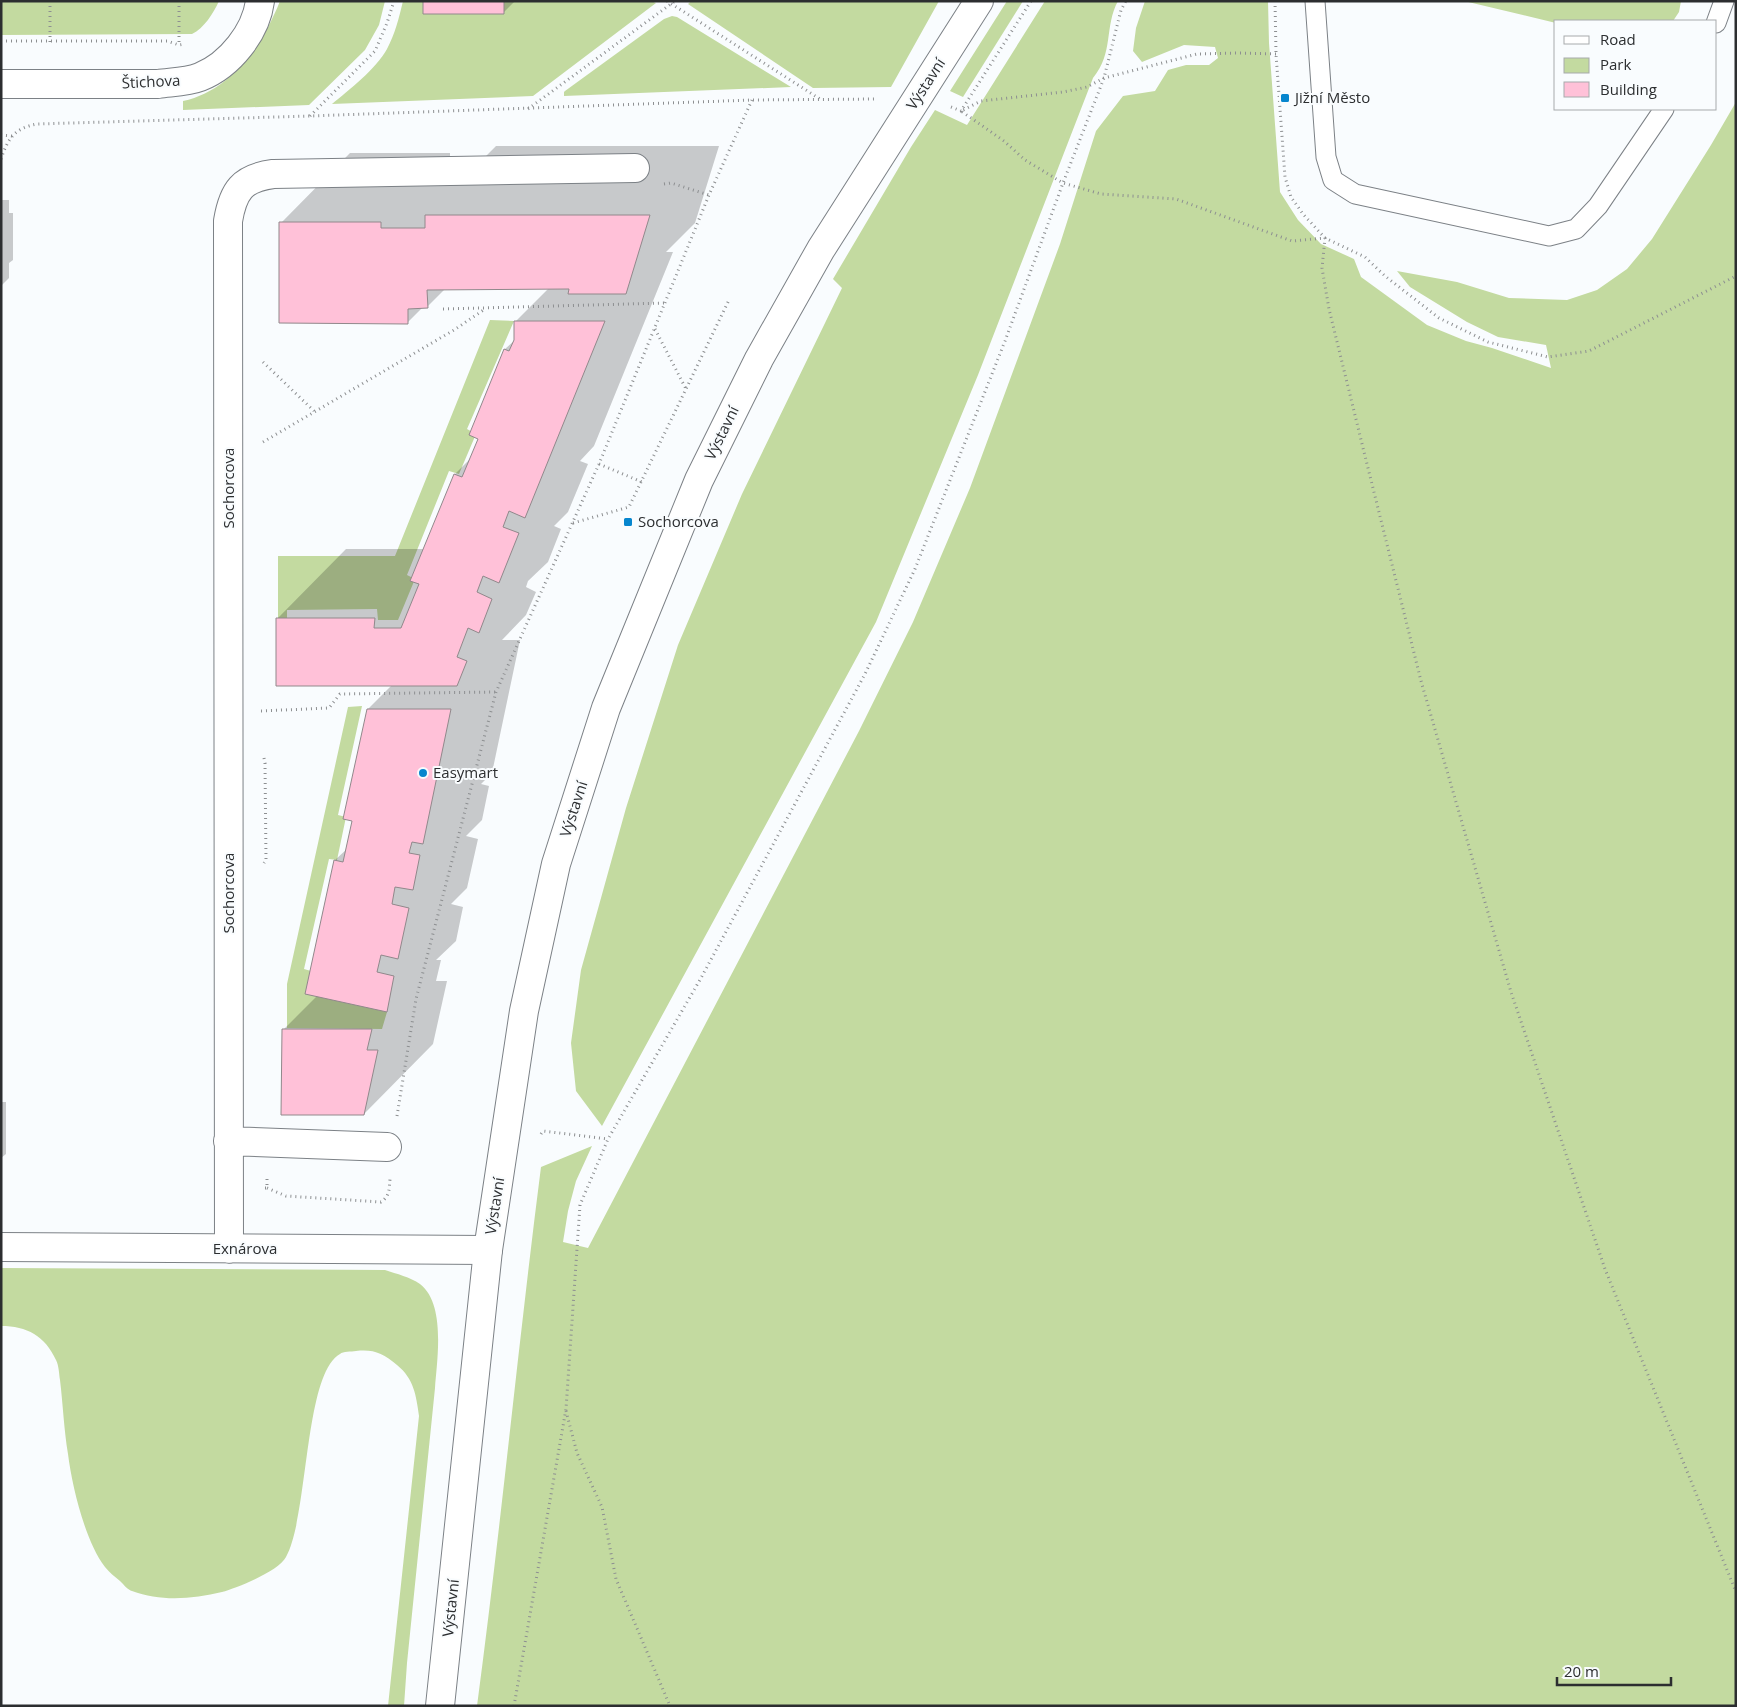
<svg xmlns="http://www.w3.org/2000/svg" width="1737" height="1707" viewBox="0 0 1737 1707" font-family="'Open Sans',sans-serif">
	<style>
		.green { fill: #c3daa0 }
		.shadow { fill: #0003 }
		.building { fill: #ffc1d8; stroke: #91888b }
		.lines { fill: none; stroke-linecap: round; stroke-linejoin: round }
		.lane-casing { stroke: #7c8186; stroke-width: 21 }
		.street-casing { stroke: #7c8186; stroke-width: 30 }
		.secondary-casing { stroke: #7c8186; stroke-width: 30 }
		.path { stroke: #8d8f91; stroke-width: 3; stroke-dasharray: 1 4; stroke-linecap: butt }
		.lane { stroke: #fff; stroke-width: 19 }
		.street { stroke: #fff; stroke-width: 28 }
		.secondary { stroke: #fff; stroke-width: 28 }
		.poi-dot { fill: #0786ce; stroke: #f9fcfe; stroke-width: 2 }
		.labels { text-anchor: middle; stroke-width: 4; stroke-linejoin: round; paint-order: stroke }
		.street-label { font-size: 15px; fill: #2c2e30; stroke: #f9fcfe }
		.poi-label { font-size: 15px; fill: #2c2e30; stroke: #f9fcfe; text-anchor: start }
	</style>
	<rect width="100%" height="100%" fill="#f9fcfe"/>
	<path class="green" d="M 1,1 L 219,1 C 213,14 204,28 192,34 L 1,35 Z
		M 280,1 L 385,1 L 379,25 L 365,50 L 309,105 L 183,110 L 183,101 C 231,91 263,44 280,1 Z
		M 403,1 L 423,1 L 423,14 L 503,14 L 504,1 L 651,1 L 656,3 L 533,96 L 332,104 C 349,90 376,69 387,49 C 395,34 399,18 403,1 Z
		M 691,1 L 939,1 L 891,87 L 813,88 L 688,4 Z
		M 1007,1 L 1023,1 L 963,97 L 950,91 Z
		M 1045,1 L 1118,1 C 1104,27 1114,53 1093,78 L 978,375 L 876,622 L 602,1126 L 576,1091 L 571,1043 L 581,970 L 626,808 L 678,645 L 742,494 L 842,288 L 833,279 L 911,147 L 935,110 L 967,125 Z
		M 1145,1 L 1268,1 L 1269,43 L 1280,192 L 1298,220 L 1321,244 L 1354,259 L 1361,277 L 1427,325 L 1466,341 L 1492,348 L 1551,368 L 1546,345 L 1498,337 L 1467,322 L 1410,287 L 1397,271 L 1457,282 L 1509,298 L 1567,300 L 1597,290 L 1627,269 L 1652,239 L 1711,145 L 1736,102 L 1736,1706 L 477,1706 C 501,1526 518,1346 541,1167 L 592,1146 L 576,1181 L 568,1211 L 563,1242 L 588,1248 L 859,731 L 913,622 L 970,488 L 1060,244 L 1096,131 L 1123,96 L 1155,91 L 1168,70 L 1186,65 L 1209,65 L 1218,58 L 1215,47 L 1184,45 L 1142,62 L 1133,51 L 1136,28 Z
		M 1464,1 L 1681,1 L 1679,12 L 1673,21 L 1556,21 L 1556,23 Z
		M 672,16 L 677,17 L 791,87 L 564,96 L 564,92 L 565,91 L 664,19 Z
		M 490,320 L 514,321 L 467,429 L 476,434 L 459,474 L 449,471 L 407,575 L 415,579 L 398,620 L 378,620 L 377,609 L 287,610 L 287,621 L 278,621 L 278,556 L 395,556 Z
		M 362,706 L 338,815 L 346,817 L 337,860 L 329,859 L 304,969 L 311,971 L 387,1012 L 382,1029 L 287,1028 L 287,984 L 348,707 Z
		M 1,1268 L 385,1270 C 397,1274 410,1277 420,1284 C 446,1304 437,1360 435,1388 L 407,1663 L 404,1706 L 388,1706 L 419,1416 C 416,1395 414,1379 397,1365 C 383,1353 373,1349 356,1351 C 351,1352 343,1351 340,1354 C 304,1374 309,1515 286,1557 C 279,1571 237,1588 222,1592 C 193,1599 161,1602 132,1591 C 128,1590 124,1585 120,1581 C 115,1577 109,1572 105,1567 C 85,1541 72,1486 68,1454 C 64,1430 63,1405 60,1380 C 59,1374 59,1366 56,1360 C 45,1336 27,1326 1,1326 Z"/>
	<path class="shadow" d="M 424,1 L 515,1 L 503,13 Z
		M 496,146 L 719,146 L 695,223 L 666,252 L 673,252 L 594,446 L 580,461 L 588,464 L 568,512 L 554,526 L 561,529 L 548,562 L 528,581 L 526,587 L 536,592 L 526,615 L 502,640 L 520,640 L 492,773 L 481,784 L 489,786 L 482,820 L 466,836 L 478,839 L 467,888 L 451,904 L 463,907 L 456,941 L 436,960 L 441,960 L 436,981 L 447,981 L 433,1044 L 364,1114 L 283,1030 L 317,996 L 335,860 L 348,848 L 353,820 L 368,709 L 392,685 L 277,619 L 346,549 L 424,549 L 455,474 L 472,457 L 480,438 L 471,434 L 505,349 L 515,340 L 515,322 L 549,288 L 446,288 L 427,307 L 423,307 L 408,322 L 281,223 L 350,153 L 450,153 L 450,159 L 483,159 Z
		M 1,200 L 9,200 L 9,213 L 13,213 L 13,260 L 9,263 L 9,278 L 1,286 Z
		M 1,1102 L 6,1102 L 6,1154 L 1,1158 Z"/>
	<path class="building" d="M 423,1 L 504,1 L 504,14 L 423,14 Z
		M 425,215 L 650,215 L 626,294 L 568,294 L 569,289 L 427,290 L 428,308 L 408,309 L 408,324 L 279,323 L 279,222 L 381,222 L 381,228 L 425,228 Z
		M 514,321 L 605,321 L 525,518 L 509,511 L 503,527 L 519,533 L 499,583 L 483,576 L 477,592 L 492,599 L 479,633 L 468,628 L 457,657 L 467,661 L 457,686 L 276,686 L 276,618 L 375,618 L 374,628 L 401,628 L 419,584 L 410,581 L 454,474 L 462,477 L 478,439 L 469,435 L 504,349 L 509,351 L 514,340 Z
		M 367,709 L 451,709 L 423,844 L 412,842 L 409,853 L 420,855 L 413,890 L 395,887 L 392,904 L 409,908 L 398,959 L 381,955 L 377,972 L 394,976 L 387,1012 L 305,994 L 334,860 L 343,862 L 352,821 L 343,819 Z
		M 282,1029 L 372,1029 L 367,1050 L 378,1050 L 364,1115 L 281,1115 Z"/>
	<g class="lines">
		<defs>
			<path id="lane" d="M 1315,1 L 1326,157 L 1333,180 L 1355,194 L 1549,236 L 1576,229 L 1598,206 L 1664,109
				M 1716,23 L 1724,1"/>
			<path id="street" d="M 1,84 L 158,84 C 173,82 187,82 200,77 C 230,65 256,32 260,1
				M 228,1141 L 387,1147
				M 1,1247 L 488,1250
				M 229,1249 L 228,221 C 233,191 242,178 273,174 L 635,168"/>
			<path id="secondary" d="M 440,1706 L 488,1250 L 524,1011 L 556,864 L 606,708 L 699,480 L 759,359 L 821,249 L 979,1"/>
		</defs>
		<use href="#lane" class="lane-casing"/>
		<use href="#street" class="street-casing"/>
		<use href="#secondary" class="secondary-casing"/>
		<path class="path" d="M 50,1 L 50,42
			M 179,1 L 179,45
			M 667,1 L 820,99
			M 1275,1 L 1276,54 L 1285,177 L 1291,197 L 1303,214 L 1325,238 L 1365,257 L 1385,276 L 1439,318 L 1488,342 L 1548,357 L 1589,351 L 1736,276
			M 1,41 L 167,41 L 179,45 L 185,44
			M 1276,54 L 1237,53 L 1197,54 L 1104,78 L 1087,87 L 1063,92 L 981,101 L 961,111 L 1004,141 L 1025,160 L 1063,183 L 1101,194 L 1176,199 L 1292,241 L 1325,238 L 1322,268 L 1329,309 L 1365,456 L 1421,681 L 1511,992 L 1605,1269 L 1736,1592
			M 951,107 L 961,111 L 1031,1
			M 528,109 L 675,1
			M 310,116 L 375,51 L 387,23 L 394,1
			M 1,135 L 12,136
			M 1,159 C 8,138 15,128 37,124 L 310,116 L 752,100 L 877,99
			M 664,184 L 671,183 L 709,195
			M 443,309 L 665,303
			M 655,329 L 686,389
			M 263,362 L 314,411
			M 263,442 L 454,330 L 485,309
			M 599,464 L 642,482
			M 573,523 L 629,507 L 729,300
			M 261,711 L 329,708 L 340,694 L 496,692
			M 264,758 L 265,763 L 266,860 L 264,863
			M 397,1116 L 416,999 L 496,692 L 599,464 L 709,195 L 752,100
			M 541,1134 L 543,1131 L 608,1139
			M 265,1188 L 267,1188 L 267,1176
			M 267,1188 L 286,1196 L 381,1202 C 390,1196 389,1189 390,1179
			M 566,1411 L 577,1453 L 602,1507 L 616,1579 L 670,1706
			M 514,1706 L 566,1409 L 580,1205 L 608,1139 L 701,978 L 865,674 L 915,569 L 1005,341 L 1063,183 L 1104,78 L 1121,10 L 1126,1"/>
		<use href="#lane" class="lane"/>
		<use href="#street" class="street"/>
		<use href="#secondary" class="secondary"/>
	</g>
	<g class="poi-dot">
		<rect x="1280" y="93" width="10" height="10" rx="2.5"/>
		<rect x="623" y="517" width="10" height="10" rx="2.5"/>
		<circle cx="423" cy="773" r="5"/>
	</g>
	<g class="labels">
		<g class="street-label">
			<text transform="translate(151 82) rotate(-3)" y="5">Štichova</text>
			<text transform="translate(926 84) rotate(-57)" y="5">Výstavní</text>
			<text transform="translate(722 433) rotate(-64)" y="5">Výstavní</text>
			<text transform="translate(229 488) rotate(-90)" y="5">Sochorcova</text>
			<text transform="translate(574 809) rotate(-72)" y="5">Výstavní</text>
			<text transform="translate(229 893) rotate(-90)" y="5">Sochorcova</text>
			<text transform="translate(495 1206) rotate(-81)" y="5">Výstavní</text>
			<text x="245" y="1254">Exnárova</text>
			<text transform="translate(451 1608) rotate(-84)" y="5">Výstavní</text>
		</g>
		<g class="poi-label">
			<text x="1295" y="103">Jižní Město</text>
			<text x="638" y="527">Sochorcova</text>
			<text x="433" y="778">Easymart</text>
		</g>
	</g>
	<rect width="1737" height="1707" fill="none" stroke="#2c2e30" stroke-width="5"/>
	<rect x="1554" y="20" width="162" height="90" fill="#f9fcfe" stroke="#a7aaac"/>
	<rect x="1564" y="36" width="25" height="8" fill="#ffffff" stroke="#a7aaac"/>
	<text x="1600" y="45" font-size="15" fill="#2c2e30">Road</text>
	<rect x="1564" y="58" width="25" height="15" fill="#c3daa0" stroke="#a7aaac"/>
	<text x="1600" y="70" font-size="15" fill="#2c2e30">Park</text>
	<rect x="1564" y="82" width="25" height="15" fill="#ffc1d8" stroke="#a7aaac"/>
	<text x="1600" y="95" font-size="15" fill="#2c2e30">Building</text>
	<path d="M1557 1677v8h114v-8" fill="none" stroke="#2c2e30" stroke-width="2.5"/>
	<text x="1564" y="1677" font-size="15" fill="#2c2e30" stroke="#f9fcfe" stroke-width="4" paint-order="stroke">20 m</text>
</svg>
